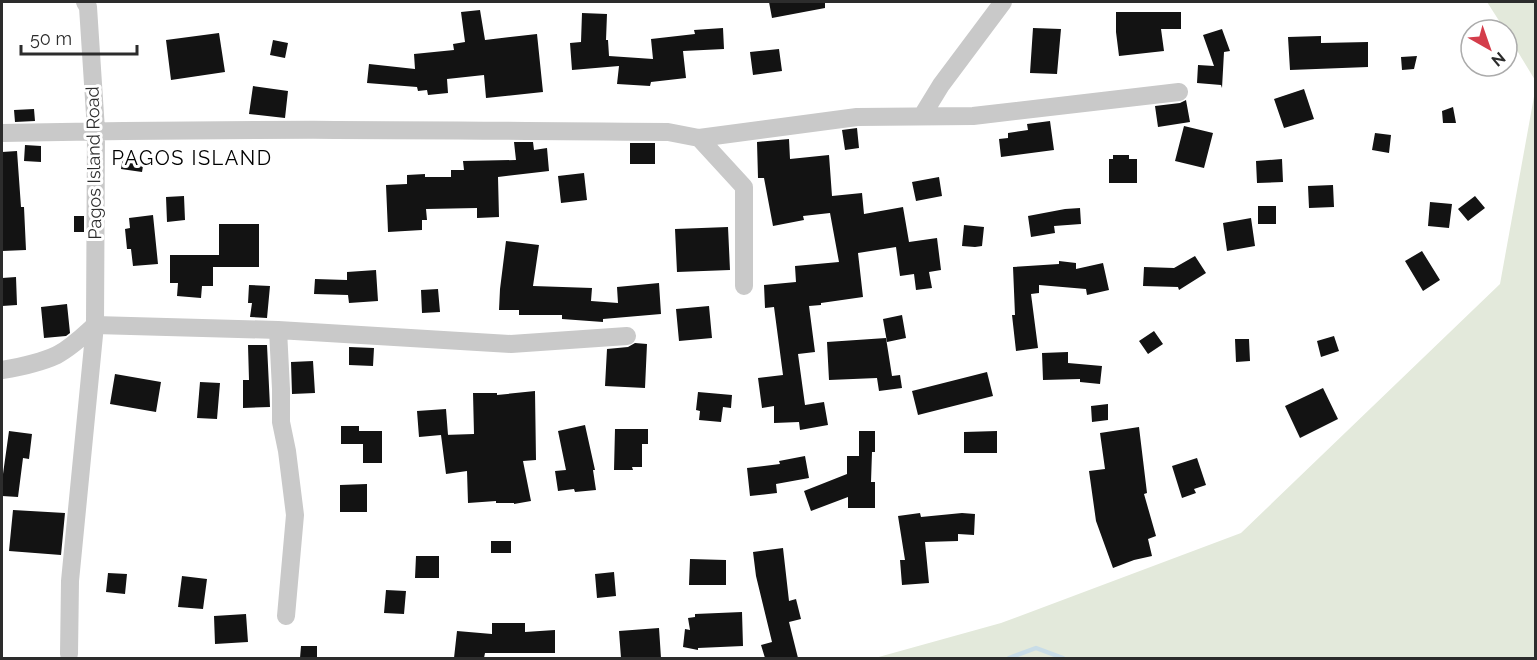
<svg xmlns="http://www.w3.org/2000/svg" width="1537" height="660" viewBox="0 0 1537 660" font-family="Raleway,sans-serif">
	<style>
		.green { fill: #e3e9db }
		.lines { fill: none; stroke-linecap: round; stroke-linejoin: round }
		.stream { stroke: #c8dce7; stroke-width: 4.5 }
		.building { fill: #131313 }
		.minor { stroke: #c9c9c9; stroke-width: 18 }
		.labels { text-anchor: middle; stroke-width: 6; stroke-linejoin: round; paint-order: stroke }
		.street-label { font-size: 18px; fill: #2c2c2c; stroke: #fff }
		.neighbourhood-label { font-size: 20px; letter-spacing: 1.5px; fill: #000; stroke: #fff }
	</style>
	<rect width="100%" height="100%" fill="#fff"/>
	<path class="green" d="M 1487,2 L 1535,2 L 1535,80 L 1507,34 L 1507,30 L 1505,30 Z
		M 1535,91 L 1535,658 L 875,658 L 1001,623 L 1241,533 L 1500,284 Z"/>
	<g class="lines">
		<path class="stream" d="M 1009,658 L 1036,648 L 1063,658"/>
	</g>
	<path class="building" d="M 769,2 L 825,2 L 825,8 L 772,18 Z
		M 480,10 L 485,40 L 537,34 L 543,92 L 486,98 L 484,75 L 447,79 L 448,93 L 428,95 L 427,90 L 418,91 L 417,87 L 367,83 L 369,64 L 415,69 L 414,54 L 454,50 L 453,44 L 465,42 L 461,12 Z
		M 1116,12 L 1181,12 L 1181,29 L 1161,29 L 1164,51 L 1119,56 L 1116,32 Z
		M 582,13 L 607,14 L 606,40 L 608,40 L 609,56 L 653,59 L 651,39 L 695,34 L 694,30 L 723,28 L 724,49 L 683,51 L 686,78 L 651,82 L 650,86 L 617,84 L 619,66 L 572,70 L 570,43 L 581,42 Z
		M 1033,28 L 1061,29 L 1057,74 L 1030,73 Z
		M 1222,29 L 1230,51 L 1224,52 L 1222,88 L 1221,85 L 1197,83 L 1198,65 L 1214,66 L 1203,35 Z
		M 219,33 L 225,72 L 171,80 L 166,40 Z
		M 1321,36 L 1321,43 L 1368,42 L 1368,67 L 1290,70 L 1288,37 Z
		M 273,40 L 288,43 L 285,58 L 270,55 Z
		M 779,49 L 782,71 L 753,75 L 750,52 Z
		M 1417,56 L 1414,69 L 1402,70 L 1401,57 Z
		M 253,86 L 288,91 L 285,118 L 249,114 Z
		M 1304,89 L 1314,119 L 1284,128 L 1274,99 Z
		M 1186,100 L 1190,122 L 1158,127 L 1155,106 L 1180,103 Z
		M 1453,107 L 1456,123 L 1443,123 L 1442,111 Z
		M 34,109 L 35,121 L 15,122 L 14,110 Z
		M 1050,121 L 1054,150 L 1001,157 L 999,139 L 1008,138 L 1008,133 L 1028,130 L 1027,124 Z
		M 1184,126 L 1213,133 L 1204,168 L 1175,161 Z
		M 857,128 L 859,148 L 845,150 L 842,130 Z
		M 1375,133 L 1391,135 L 1389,153 L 1372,150 Z
		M 789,139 L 790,159 L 829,155 L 832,196 L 862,193 L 864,214 L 903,207 L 909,242 L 937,238 L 941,270 L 929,272 L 932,288 L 916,290 L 914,274 L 900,276 L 896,247 L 858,253 L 863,297 L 821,303 L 821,305 L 809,306 L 815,352 L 798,354 L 805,405 L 824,402 L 828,425 L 800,430 L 799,422 L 774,423 L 774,406 L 762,408 L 758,378 L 783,375 L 774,307 L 765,308 L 764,285 L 796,282 L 795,266 L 839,262 L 830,213 L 803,216 L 804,220 L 773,226 L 764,178 L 758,178 L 757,142 Z
		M 514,142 L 533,142 L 534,150 L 547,148 L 549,171 L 498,177 L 499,217 L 477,218 L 477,208 L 426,209 L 427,220 L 422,220 L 422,230 L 388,232 L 386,185 L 407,184 L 407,175 L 425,174 L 425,177 L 451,177 L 451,170 L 464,170 L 463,161 L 516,160 Z
		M 630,143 L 655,143 L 655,164 L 630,164 Z
		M 25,145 L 41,146 L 41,162 L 24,161 Z
		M 17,151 L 21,207 L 24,207 L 26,250 L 2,251 L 2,152 Z
		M 1113,155 L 1129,155 L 1129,159 L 1137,159 L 1137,183 L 1109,183 L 1109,159 L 1113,159 Z
		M 123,157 L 144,160 L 142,172 L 121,169 Z
		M 1282,159 L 1283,182 L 1257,183 L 1256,161 Z
		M 584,173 L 587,200 L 561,203 L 558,176 Z
		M 939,177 L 942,196 L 916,201 L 912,182 Z
		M 1333,185 L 1334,207 L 1309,208 L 1308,186 Z
		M 184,196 L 185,220 L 167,222 L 166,197 Z
		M 1475,196 L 1485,208 L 1468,221 L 1458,209 Z
		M 1430,202 L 1452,204 L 1449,228 L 1428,226 Z
		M 1258,206 L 1276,206 L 1276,224 L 1258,224 Z
		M 1080,208 L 1081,224 L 1054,226 L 1055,233 L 1031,237 L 1028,216 L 1065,209 Z
		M 153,215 L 158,264 L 133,266 L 131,249 L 127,249 L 125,229 L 130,228 L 129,218 Z
		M 74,216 L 84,216 L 84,232 L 74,232 Z
		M 1251,218 L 1255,246 L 1227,251 L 1223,223 Z
		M 219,224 L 259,224 L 259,267 L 213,267 L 213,286 L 202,286 L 201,298 L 177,296 L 178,283 L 170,283 L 170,255 L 219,255 Z
		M 964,225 L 984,227 L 982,246 L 975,247 L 962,246 Z
		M 728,227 L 730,270 L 677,272 L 675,229 Z
		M 506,241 L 539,245 L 533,286 L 592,288 L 591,301 L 618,303 L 617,287 L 659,283 L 661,314 L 603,319 L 603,322 L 562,319 L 562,315 L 519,315 L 519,310 L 499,310 L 500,289 Z
		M 1422,251 L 1440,280 L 1423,291 L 1405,261 Z
		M 1195,256 L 1206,273 L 1179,290 L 1178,287 L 1143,286 L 1144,267 L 1174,268 Z
		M 1059,261 L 1076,263 L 1076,269 L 1103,263 L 1109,290 L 1087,295 L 1086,289 L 1039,285 L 1039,293 L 1031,294 L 1038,348 L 1016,351 L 1012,315 L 1015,315 L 1013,267 L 1059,264 Z
		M 376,270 L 378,301 L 349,303 L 348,295 L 314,294 L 315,279 L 347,280 L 347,272 Z
		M 16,277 L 17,305 L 2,306 L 2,278 Z
		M 249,285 L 270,286 L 267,318 L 250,317 L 252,303 L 248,303 Z
		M 438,289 L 440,312 L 422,313 L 421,290 Z
		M 67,304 L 70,333 L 66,336 L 44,338 L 41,307 Z
		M 709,306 L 712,338 L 679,341 L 676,309 Z
		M 902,315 L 906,338 L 887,342 L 883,319 Z
		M 1154,331 L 1163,344 L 1148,354 L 1139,341 Z
		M 1334,336 L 1339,351 L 1321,357 L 1317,341 Z
		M 886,338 L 892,376 L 900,375 L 902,388 L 879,391 L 877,378 L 829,380 L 827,342 Z
		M 1235,339 L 1249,339 L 1250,361 L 1236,362 Z
		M 635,343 L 647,344 L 645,388 L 605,386 L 607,349 L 628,347 Z
		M 248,345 L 267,345 L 270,407 L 243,408 L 243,380 L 249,380 Z
		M 349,347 L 374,348 L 373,366 L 349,365 Z
		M 1068,352 L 1068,363 L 1102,366 L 1100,384 L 1080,382 L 1080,379 L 1043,380 L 1042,353 Z
		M 313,361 L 315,393 L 292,394 L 291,362 Z
		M 987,372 L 993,396 L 918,415 L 912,391 Z
		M 115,374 L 161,382 L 156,412 L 110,404 Z
		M 200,382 L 220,383 L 217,419 L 197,418 Z
		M 1323,388 L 1338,419 L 1300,438 L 1285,406 Z
		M 535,391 L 536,460 L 523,461 L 531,501 L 514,504 L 514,503 L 496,503 L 496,501 L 468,503 L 467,471 L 446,474 L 441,435 L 419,437 L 417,411 L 446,409 L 448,435 L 444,435 L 474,434 L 473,393 L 497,393 L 497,395 Z
		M 698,392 L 732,395 L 731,408 L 723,407 L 721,422 L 699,420 L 700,411 L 696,410 Z
		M 1108,404 L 1108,420 L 1092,422 L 1091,406 Z
		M 585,425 L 595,470 L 593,470 L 596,490 L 575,492 L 574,489 L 558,491 L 555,471 L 566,470 L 558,431 Z
		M 341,426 L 359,426 L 359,431 L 382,431 L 382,463 L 363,463 L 363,444 L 341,444 Z
		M 1139,427 L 1147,493 L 1144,494 L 1156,536 L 1148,539 L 1152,556 L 1134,560 L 1113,568 L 1096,521 L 1089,471 L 1105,469 L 1100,433 Z
		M 615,429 L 648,429 L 648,444 L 642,444 L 642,467 L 632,467 L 633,470 L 614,470 Z
		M 9,431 L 32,434 L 29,459 L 23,458 L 18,497 L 2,496 L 2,474 L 3,474 Z
		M 859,431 L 875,431 L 875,452 L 872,452 L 871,482 L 875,482 L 875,508 L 848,508 L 848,497 L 811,511 L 804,491 L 847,474 L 847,456 L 859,456 Z
		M 997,431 L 997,453 L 964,453 L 964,432 Z
		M 805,456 L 809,478 L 776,484 L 777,493 L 750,496 L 747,468 L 780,464 L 779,461 Z
		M 1197,458 L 1206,485 L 1194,489 L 1196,493 L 1182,498 L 1172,466 Z
		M 367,484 L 367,512 L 340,512 L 340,485 Z
		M 13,510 L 65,513 L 61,555 L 9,551 Z
		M 920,513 L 921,517 L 962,513 L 975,514 L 974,535 L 958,534 L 958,541 L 925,542 L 929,583 L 902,585 L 900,560 L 905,560 L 898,516 Z
		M 491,541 L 511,541 L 511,553 L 491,553 Z
		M 783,548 L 789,601 L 796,599 L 801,619 L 789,622 L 798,658 L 765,658 L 761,645 L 772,642 L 756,576 L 753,552 Z
		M 416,556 L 439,556 L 439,578 L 415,578 Z
		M 690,559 L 726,560 L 726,585 L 689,585 Z
		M 614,572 L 616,596 L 597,598 L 595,574 Z
		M 108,573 L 127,574 L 125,594 L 106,592 Z
		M 182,576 L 207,579 L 203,609 L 178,607 Z
		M 386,590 L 406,591 L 404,614 L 384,613 Z
		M 742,612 L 743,646 L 698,648 L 698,650 L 683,647 L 685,629 L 690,630 L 688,618 L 695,617 L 695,614 Z
		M 246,614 L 248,642 L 215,644 L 214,616 Z
		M 492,623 L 525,623 L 525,632 L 555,630 L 555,653 L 485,653 L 484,658 L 454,658 L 457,631 L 492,634 Z
		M 659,628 L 661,658 L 621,658 L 619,631 Z
		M 301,646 L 317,646 L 317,658 L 300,658 Z"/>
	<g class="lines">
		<path class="minor" d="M 922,116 L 941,85 L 1003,2
			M 2,133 C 224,128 446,130 668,132 L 699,138 L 744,187 L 744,286
			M 699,138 L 857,117 L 973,116 L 1179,92
			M 278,330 L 511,344 L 627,336
			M 2,370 C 20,367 40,363 57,355 C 72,347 83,336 95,325 L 278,330 L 281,389 L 281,422 L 287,451 L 295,515 L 286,616
			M 69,654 L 70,581 L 95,325 L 96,130 L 88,7 L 85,2"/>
	</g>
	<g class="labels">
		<g class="street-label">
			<text transform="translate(94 163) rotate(-91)" y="6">Pagos Island Road</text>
		</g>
		<g class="neighbourhood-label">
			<text x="192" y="165">PAGOS ISLAND</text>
		</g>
	</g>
	<rect width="1537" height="660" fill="none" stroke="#2c2c2c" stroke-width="6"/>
	<g transform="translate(1489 48) rotate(140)"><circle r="28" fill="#ffffff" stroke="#ababab" stroke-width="1.5"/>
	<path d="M0-4.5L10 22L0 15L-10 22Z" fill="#d43d4b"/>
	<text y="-9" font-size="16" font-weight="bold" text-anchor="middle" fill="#2c2c2c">N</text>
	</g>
	<path d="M21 45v9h116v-9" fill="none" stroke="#2c2c2c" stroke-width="3"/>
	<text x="30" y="45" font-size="18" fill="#2c2c2c" stroke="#ffffff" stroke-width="4.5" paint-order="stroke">50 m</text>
</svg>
